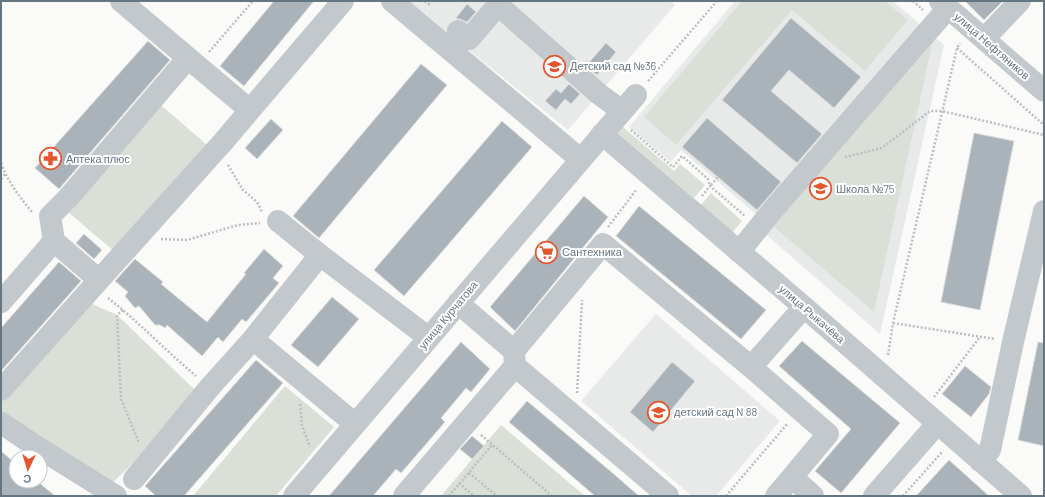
<svg xmlns="http://www.w3.org/2000/svg" width="1045" height="497" viewBox="0 0 1045 497" font-family="Barlow,sans-serif">
	<style>
		.built { fill: #e8e9e9 }
		.green { fill: #dadfd7 }
		.building { fill: #aab3b9; stroke: #dcdcda }
		.lines { fill: none; stroke-linecap: round; stroke-linejoin: round }
		.path { stroke: #bbbfc2; stroke-width: 2.5; stroke-dasharray: 2 2; stroke-linecap: butt }
		.minor { stroke: #c3c8cc; stroke-width: 22 }
		.labels { text-anchor: middle; stroke-width: 4; stroke-linejoin: round; paint-order: stroke }
		.street-label { font-size: 11px; fill: #657683; stroke: #fff }
		.poi-label { font-size: 11px; fill: #657683; stroke: #fff; text-anchor: start }
	</style>
	<rect width="100%" height="100%" fill="#fafaf8"/>
	<path class="built" d="M 408,1 L 670,1 L 675,5 L 568,130 Z
		M 735,1 L 893,1 L 944,45 L 880,334 L 754,224 L 758,216 L 681,150 L 671,162 L 629,127 Z
		M 656,314 L 780,421 L 716,496 L 692,496 L 581,401 Z"/>
	<path class="green" d="M 742,1 L 885,1 L 908,20 L 865,71 L 792,10 L 676,145 L 644,117 Z
		M 932,44 L 874,312 L 773,226 Z
		M 161,105 L 207,145 L 115,252 L 69,213 Z
		M 623,127 L 674,171 L 680,164 L 705,185 L 694,198 L 618,133 Z
		M 711,193 L 742,221 L 732,233 L 700,206 Z
		M 90,303 L 117,315 L 195,390 L 130,466 L 111,484 L 1,416 L 1,401 Z
		M 285,386 L 334,427 L 276,496 L 193,496 Z
		M 501,425 L 585,496 L 441,496 Z"/>
	<path class="building" d="M 274,1 L 314,1 L 244,86 L 220,66 Z
		M 965,1 L 1003,1 L 984,20 Z
		M 467,4 L 476,12 L 467,22 L 460,19 L 457,19 L 456,18 Z
		M 791,18 L 861,77 L 834,108 L 789,70 L 771,91 L 822,134 L 797,163 L 722,100 Z
		M 148,41 L 170,60 L 59,189 L 35,168 Z
		M 606,43 L 616,52 L 597,75 L 586,66 Z
		M 421,64 L 447,85 L 319,238 L 293,216 Z
		M 569,84 L 580,94 L 571,104 L 565,99 L 556,110 L 545,101 L 556,89 L 561,93 Z
		M 707,118 L 781,182 L 757,210 L 682,147 Z
		M 271,119 L 283,130 L 257,159 L 245,148 Z
		M 502,121 L 532,147 L 404,296 L 374,270 Z
		M 974,133 L 1014,141 L 980,310 L 941,302 Z
		M 584,196 L 608,217 L 515,331 L 490,307 Z
		M 639,206 L 766,310 L 741,339 L 616,236 Z
		M 84,234 L 102,250 L 94,259 L 76,243 Z
		M 264,249 L 283,266 L 273,278 L 279,283 L 246,322 L 242,319 L 223,342 L 218,337 L 202,356 L 167,325 L 165,328 L 160,325 L 155,325 L 139,306 L 135,308 L 125,296 L 128,292 L 115,281 L 135,259 L 163,282 L 161,284 L 207,322 L 246,274 L 244,273 Z
		M 59,262 L 81,281 L 1,371 L 1,328 Z
		M 332,297 L 359,319 L 318,367 L 291,345 Z
		M 802,341 L 900,423 L 841,493 L 815,471 L 851,429 L 779,366 Z
		M 461,342 L 490,369 L 471,392 L 466,388 L 441,418 L 445,422 L 401,473 L 396,469 L 373,496 L 329,496 Z
		M 1038,342 L 1044,343 L 1044,446 L 1018,440 Z
		M 256,360 L 283,383 L 184,496 L 156,496 L 145,486 Z
		M 672,362 L 695,381 L 653,432 L 630,412 Z
		M 965,366 L 991,387 L 989,394 L 971,417 L 942,394 Z
		M 527,401 L 609,470 L 639,496 L 595,496 L 509,422 Z
		M 472,436 L 484,446 L 472,459 L 460,449 Z
		M 1,451 L 16,464 L 16,481 L 37,481 L 55,496 L 1,496 Z
		M 949,460 L 989,496 L 916,496 Z"/>
	<g class="lines">
		<path class="path" d="M 425,1 L 430,5
			M 913,1 L 923,10
			M 957,48 L 1044,125
			M 209,52 L 253,1
			M 648,81 L 717,1
			M 631,130 L 673,167 L 682,156 L 708,179 L 710,186
			M 845,157 L 882,148 L 930,111 L 942,111 L 1044,135
			M 1,163 C 8,182 19,196 32,212
			M 228,165 L 243,190 L 257,202 L 262,212
			M 1,179 L 5,174
			M 711,185 L 718,177
			M 702,196 L 710,186 L 745,216
			M 608,227 L 637,189
			M 161,239 L 187,240 L 238,225 L 260,223
			M 108,298 C 139,322 166,351 196,376
			M 123,310 L 117,315 L 121,399 L 139,443
			M 893,323 L 995,339
			M 888,355 L 893,323 L 957,48 L 960,43
			M 577,393 L 582,300
			M 934,397 L 980,337
			M 300,404 L 302,426 L 310,447
			M 481,435 L 552,496
			M 469,473 L 497,496
			M 459,483 L 474,496
			M 449,496 L 492,445
			M 726,496 L 788,423
			M 903,496 L 942,452"/>
		<path class="minor" d="M 392,1 L 580,159
			M 940,1 L 1044,91
			M 458,31 L 469,39 L 498,5 L 599,94 L 622,111
			M 984,39 L 1020,1
			M 250,110 L 343,1
			M 602,134 L 804,307 L 1021,496
			M 278,221 L 320,255 L 429,338
			M 739,252 L 772,211 L 948,8
			M 99,280 L 223,142 L 250,110 L 188,58
			M 1,302 L 54,241
			M 458,303 L 514,351
			M 253,339 L 320,255
			M 751,367 L 828,434 L 792,477
			M 1,390 L 99,280 L 54,241 L 50,216 L 68,198 L 188,58 L 121,1
			M 1,423 L 31,443 L 116,496
			M 980,461 L 990,450 L 1013,342 L 1044,211
			M 134,479 L 210,387 L 253,339 L 355,424
			M 294,496 L 636,95
			M 404,496 L 515,366
			M 668,496 L 515,366 L 514,351 L 603,244 L 751,367 L 804,307
			M 776,496 L 792,477 L 813,496
			M 874,496 L 937,424"/>
	</g>
	<defs>
		<symbol id="school-ring" viewBox="-11 -11 22 22"><circle r="9.5" fill="#fff" stroke="#e4572e" stroke-width="1.5"/><path d="M0-5L7-2L0 1L-7-2ZM-4 1L0 2.5L4 1V4Q0 6-4 4Z" fill="#e4572e"/></symbol>
		<symbol id="pharmacy-ring" viewBox="-11 -11 22 22"><circle r="9.5" fill="#fff" stroke="#e4572e" stroke-width="1.5"/><path d="M-2-6h4v4h4v4h-4v4h-4v-4h-4v-4h4Z" fill="#e4572e"/></symbol>
		<symbol id="supermarket-ring" viewBox="-11 -11 22 22"><circle r="9.5" fill="#fff" stroke="#e4572e" stroke-width="1.5"/><path d="M-6-5.5h2.5l.6 2H6L4.5 2H-2.5L-4.4-4H-6ZM-1.5 3.2a1.3 1.3 0 1 0 .1 0ZM3 3.2a1.3 1.3 0 1 0 .1 0Z" fill="#e4572e"/></symbol>
	</defs>
	<g fill-rule="evenodd">
		<use href="#school-ring" x="542" y="54" width="25" height="25"/>
		<use href="#pharmacy-ring" x="38" y="146" width="25" height="25"/>
		<use href="#school-ring" x="808" y="176" width="25" height="25"/>
		<use href="#supermarket-ring" x="534" y="240" width="25" height="25"/>
		<use href="#school-ring" x="646" y="400" width="25" height="25"/>
	</g>
	<g class="labels">
		<g class="street-label">
			<text transform="translate(992 46) rotate(41)" y="4">улица Нефтяников</text>
			<text transform="translate(812 314) rotate(41)" y="4">улица Рыкачёва</text>
			<text transform="translate(448 315) rotate(-50)" y="4">улица Курчатова</text>
		</g>
		<g class="poi-label">
			<text x="570" y="70">Детский сад №36</text>
			<text x="66" y="163">Аптека плюс</text>
			<text x="836" y="193">Школа №75</text>
			<text x="562" y="256">Сантехника</text>
			<text x="674" y="416">детский сад N 88</text>
		</g>
	</g>
	<rect width="1045" height="497" fill="none" stroke="#657683" stroke-width="4"/>
	<g transform="translate(28 469) rotate(184)"><circle r="19" fill="#ffffff" stroke="#c1c8cd"/>
	<path d="M0-3L7 15L0 10L-7 15Z" fill="#e4572e"/>
	<text y="-6" font-size="11" font-weight="bold" text-anchor="middle" fill="#657683">С</text>
	</g>
</svg>
